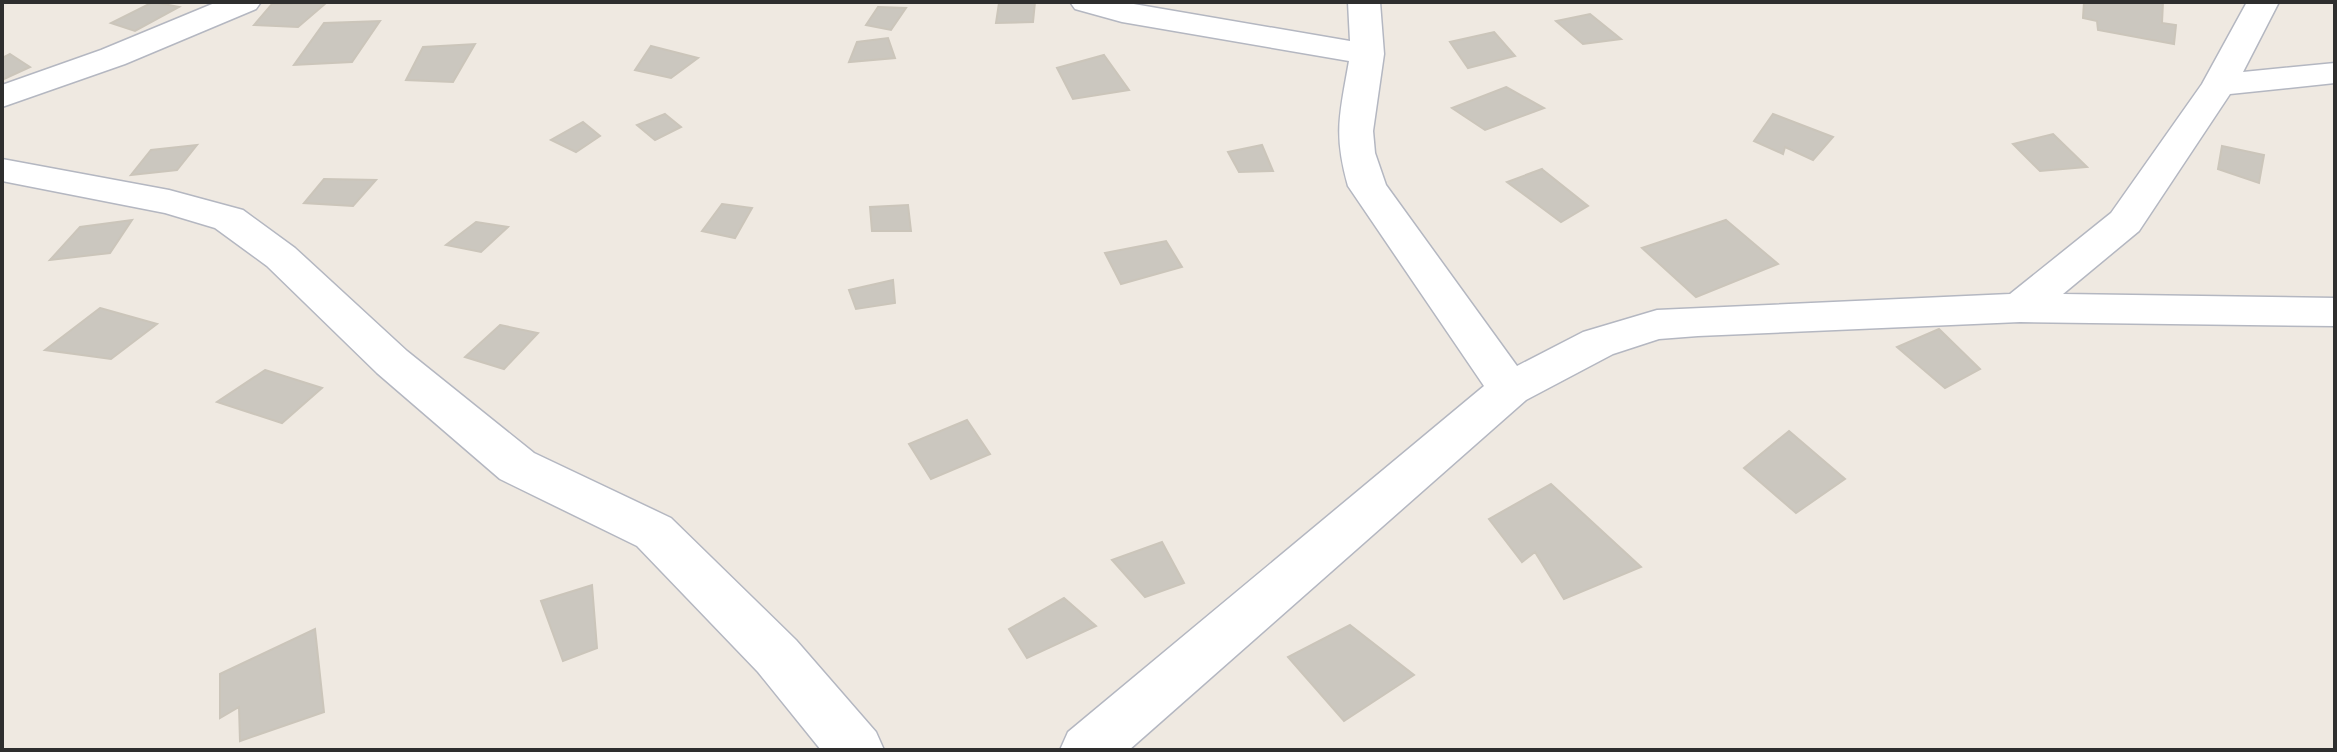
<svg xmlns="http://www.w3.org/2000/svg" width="2337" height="752" viewBox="0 0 2337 752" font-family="'Space Grotesk',sans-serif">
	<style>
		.building { fill: #cbc7bf; stroke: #cbc5ba; stroke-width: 2 }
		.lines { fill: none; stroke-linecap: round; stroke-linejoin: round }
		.street-casing { stroke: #b4b7c1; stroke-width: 3 }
		.street { fill: #fff; fill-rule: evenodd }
	</style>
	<rect width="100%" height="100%" fill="#efe9e1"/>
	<path class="building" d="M 153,2 L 179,7 L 135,31 L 111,23 Z
		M 1035,2 L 1033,22 L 996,23 L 999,3 Z
		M 2084,2 L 2163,2 L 2162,23 L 2176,25 L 2174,44 L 2098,30 L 2097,21 L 2083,18 Z
		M 326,3 L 298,27 L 254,25 L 272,4 Z
		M 878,7 L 906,8 L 891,30 L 866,25 Z
		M 1590,14 L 1621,39 L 1583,44 L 1556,21 Z
		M 380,21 L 352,62 L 294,65 L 324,23 Z
		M 1494,32 L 1515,56 L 1468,68 L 1450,42 Z
		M 888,38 L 895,58 L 849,62 L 857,42 Z
		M 475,44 L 453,82 L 406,80 L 423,47 Z
		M 651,46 L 698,58 L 671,78 L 635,70 Z
		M 10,54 L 30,67 L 2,80 L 2,58 Z
		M 1104,55 L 1129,90 L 1073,99 L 1057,68 Z
		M 1506,87 L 1544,108 L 1485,130 L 1452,108 Z
		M 665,114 L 681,127 L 655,140 L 637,125 Z
		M 1773,114 L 1833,137 L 1813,160 L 1785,147 L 1783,154 L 1754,141 Z
		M 583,122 L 600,136 L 576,152 L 551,140 Z
		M 2053,134 L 2087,167 L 2040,171 L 2013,144 Z
		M 197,145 L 177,170 L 131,175 L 151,150 Z
		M 1262,145 L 1273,171 L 1239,172 L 1228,152 Z
		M 2222,146 L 2264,155 L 2259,183 L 2218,169 Z
		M 1542,169 L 1543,170 L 1588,206 L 1561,222 L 1507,182 Z
		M 324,179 L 376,180 L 353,206 L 304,203 Z
		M 722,204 L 752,208 L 735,238 L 702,231 Z
		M 908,205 L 911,231 L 872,231 L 870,207 Z
		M 132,220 L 110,253 L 50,260 L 80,227 Z
		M 1726,220 L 1778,264 L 1696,297 L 1642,248 Z
		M 476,222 L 508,227 L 481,252 L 446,245 Z
		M 1166,241 L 1182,267 L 1121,284 L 1105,253 Z
		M 893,280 L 895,303 L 856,309 L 849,290 Z
		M 100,308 L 157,324 L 111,359 L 45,350 Z
		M 500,325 L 538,333 L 504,369 L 465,357 Z
		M 1939,329 L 1980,369 L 1945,388 L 1897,347 Z
		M 265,370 L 322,388 L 282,423 L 217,402 Z
		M 967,420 L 990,454 L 931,479 L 909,444 Z
		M 1789,431 L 1845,479 L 1796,513 L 1744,468 Z
		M 1551,484 L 1641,567 L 1564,599 L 1535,552 L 1522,562 L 1489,519 Z
		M 1162,542 L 1184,583 L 1145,597 L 1112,560 Z
		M 592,585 L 597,648 L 563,661 L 541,601 Z
		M 1064,598 L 1096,626 L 1027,658 L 1009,629 Z
		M 1350,625 L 1414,675 L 1344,721 L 1288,657 Z
		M 315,629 L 324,712 L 240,741 L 239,707 L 220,718 L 220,674 Z"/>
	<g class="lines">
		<defs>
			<path id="street" d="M 217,2 L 261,2 L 256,9 L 125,64 L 2,107 L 2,85 L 101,50 Z
				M 1070,2 L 1122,2 L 1350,41 L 1348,2 L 1380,2 L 1384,54 L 1373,131 L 1375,153 L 1386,185 L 1517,366 L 1583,332 L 1657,310 L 2010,294 L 2111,213 L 2202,84 L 2247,2 L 2279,2 L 2243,72 L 2335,63 L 2335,83 L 2230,94 L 2139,231 L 2063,294 L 2335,298 L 2335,326 L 2020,322 L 1698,336 L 1659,339 L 1613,354 L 1526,400 L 1129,750 L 1060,750 L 1068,732 L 1484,386 L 1348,186 C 1333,133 1340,113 1349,61 L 1122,22 L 1075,9 Z
				M 2,159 L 169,190 L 243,210 L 295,248 L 407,351 L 534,453 L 671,518 L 796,640 L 876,732 L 884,750 L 821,750 L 758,672 L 637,546 L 500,479 L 377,373 L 267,266 L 215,228 L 165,213 L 2,181 Z"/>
		</defs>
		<use href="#street" class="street-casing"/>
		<use href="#street" class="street"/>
	</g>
	<rect width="2337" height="752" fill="none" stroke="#2e2e2e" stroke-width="8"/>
</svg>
